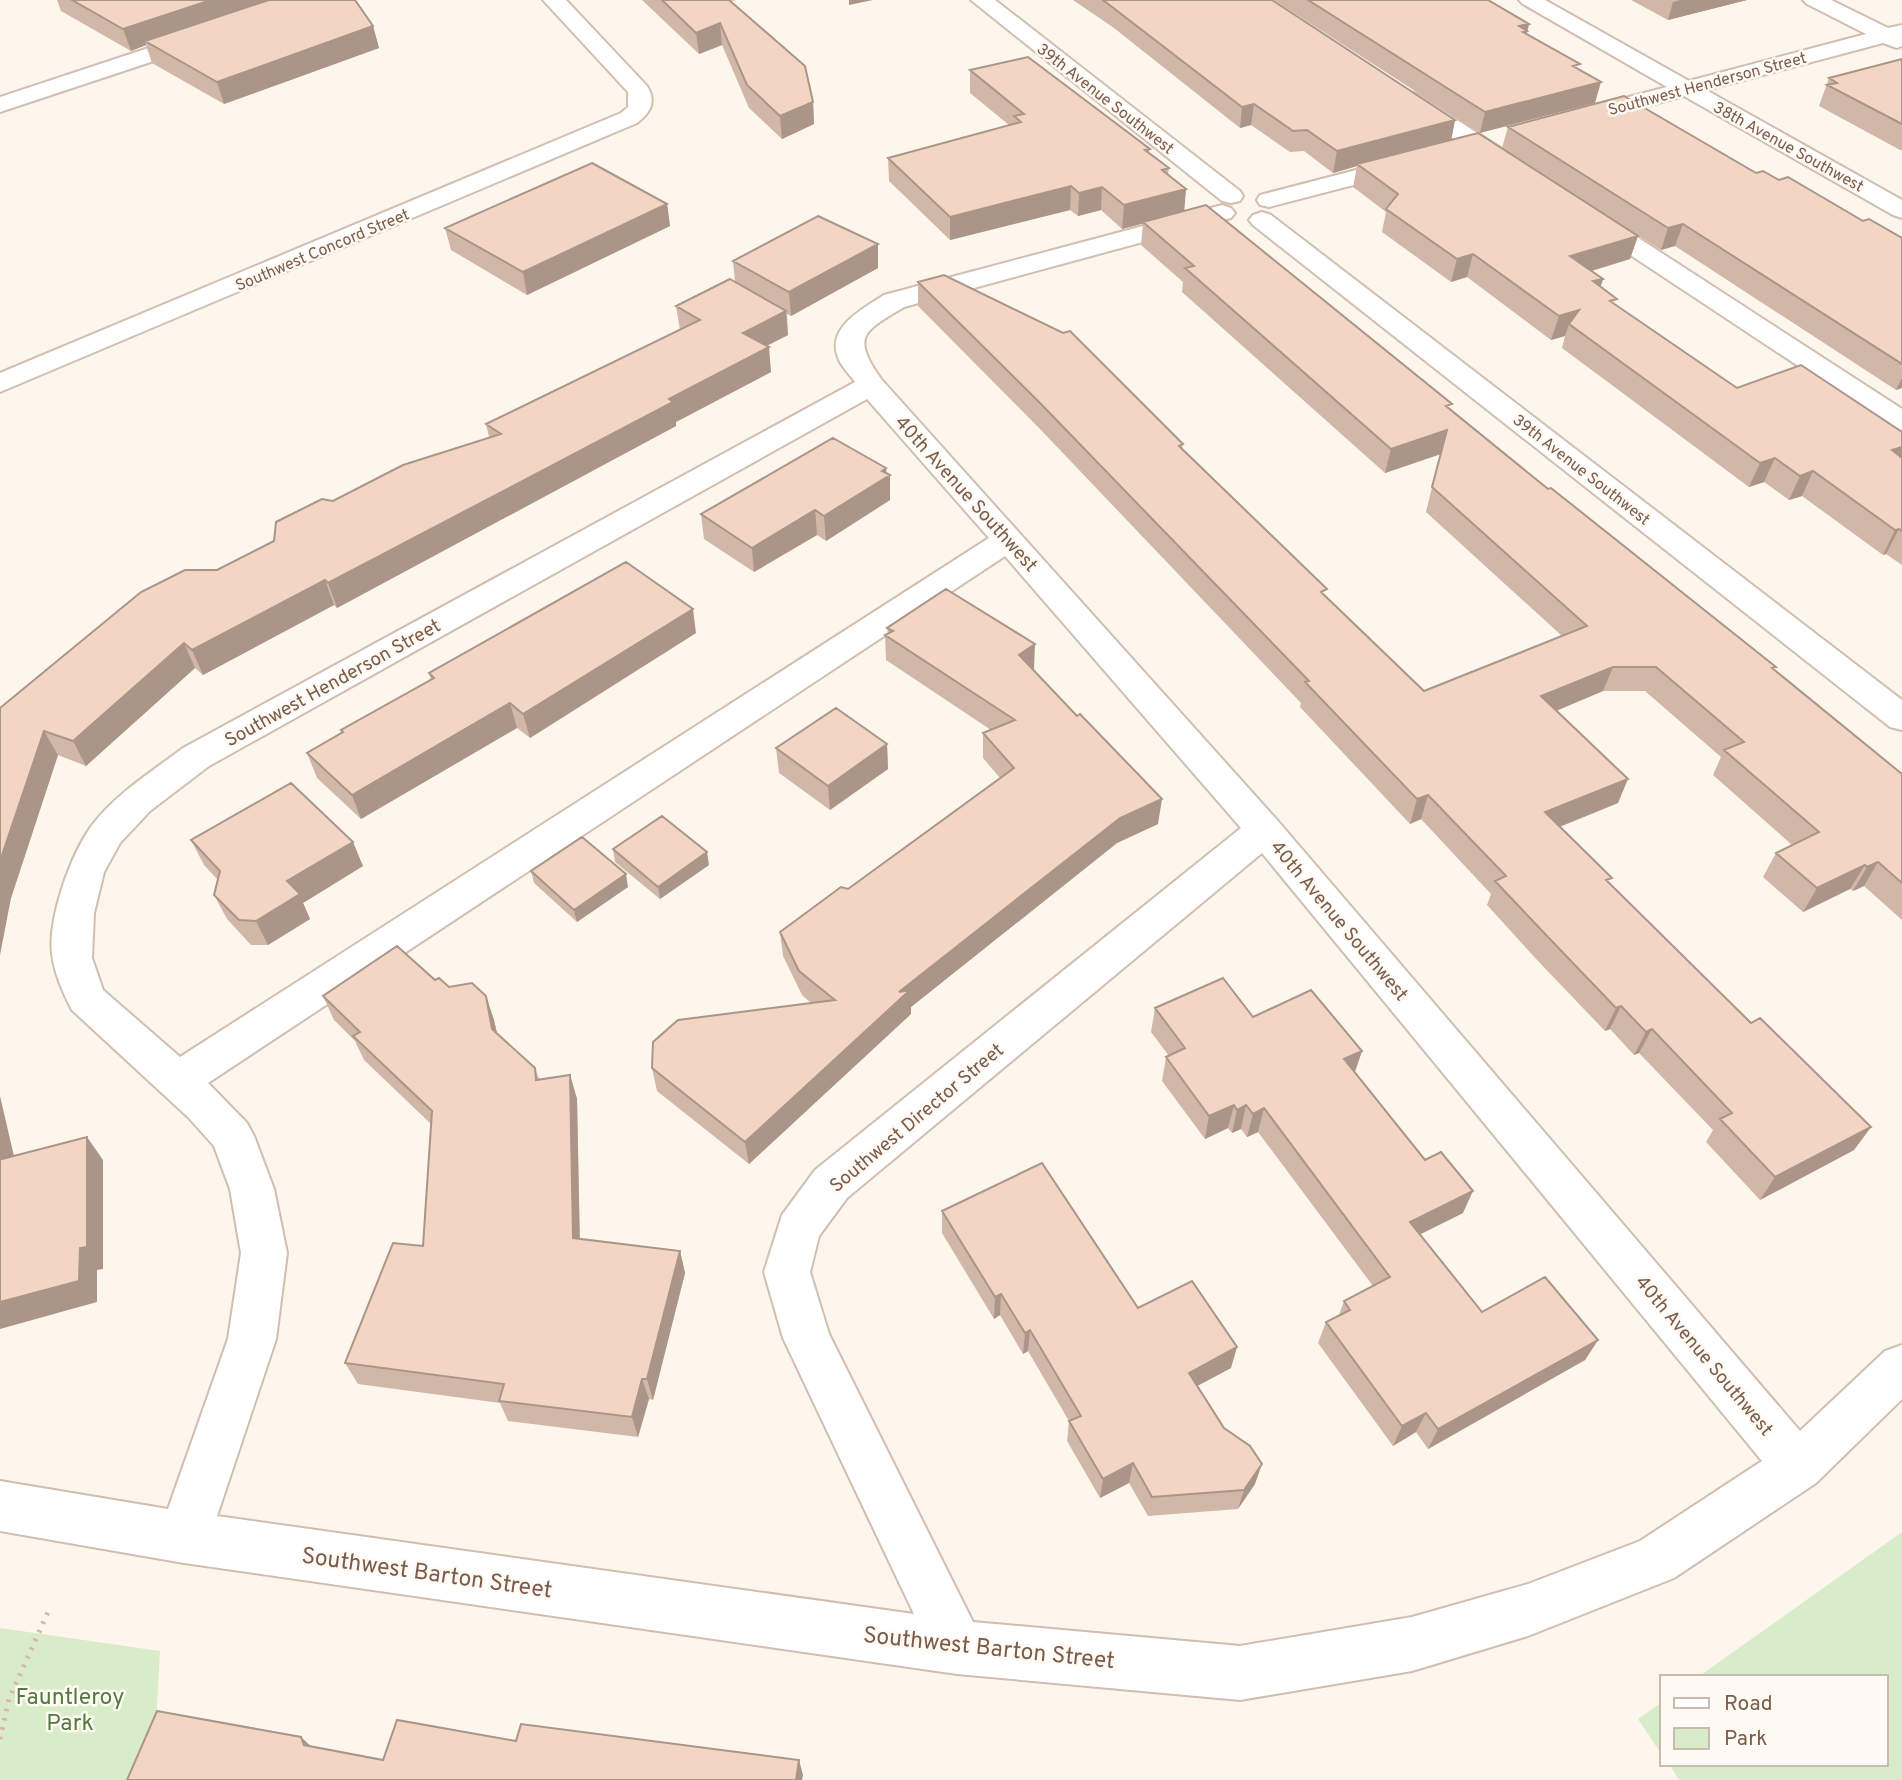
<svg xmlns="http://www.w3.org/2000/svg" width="1902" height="1780" viewBox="0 0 1902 1780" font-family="Overpass,sans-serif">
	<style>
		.green { fill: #d8ecc9 }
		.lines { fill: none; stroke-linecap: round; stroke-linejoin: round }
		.minor-casing { stroke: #d1beb0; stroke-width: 4 }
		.path { stroke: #d9b8a5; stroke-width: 5; stroke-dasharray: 2.5 7; stroke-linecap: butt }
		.minor { fill: #fff; fill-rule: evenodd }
		.wall { fill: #d1b7a8 }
		.shaded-wall { fill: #aa9588 }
		.building { fill: #f3d5c3; stroke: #aa9588; stroke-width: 2 }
		.labels { text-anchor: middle; stroke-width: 5; stroke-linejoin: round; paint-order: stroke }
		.far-street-label { font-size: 16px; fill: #7a5c4d; stroke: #fffaf3 }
		.street-label { font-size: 19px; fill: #7a5c4d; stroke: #fffaf3 }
		.near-street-label { font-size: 23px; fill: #7a5c4d; stroke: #fffaf3 }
		.near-park-label { font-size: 23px; fill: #537a41; stroke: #fffaf3 }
	</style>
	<rect width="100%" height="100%" fill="#fdf6ec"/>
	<path class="green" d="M 1902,1532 L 1902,1780 L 1679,1780 L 1669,1764 L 1886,1764 L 1886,1677 L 1698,1677 Z
		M 0,1628 L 160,1651 L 153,1780 L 0,1780 Z
		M 1662,1702 L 1662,1755 L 1638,1719 Z"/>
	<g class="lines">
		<defs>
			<path id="minor" d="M 543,0 L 566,0 L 647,86 C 657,102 650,113 637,123 L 0,392 L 0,373 L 621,113 L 628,107 L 628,92 Z
				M 971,0 L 995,0 L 1240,191 L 1243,196 L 1240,201 L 1231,203 L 1222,201 Z
				M 1519,0 L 1545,0 L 1689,81 L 1866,34 L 1807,4 L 1803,0 L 1831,0 L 1888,28 L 1902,25 L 1902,46 L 1897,48 L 1883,43 L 1706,90 L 1902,200 L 1902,218 L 1893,215 L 1684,96 L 1583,123 L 1575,121 L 1571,116 L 1575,111 L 1667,87 L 1523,4 Z
				M 200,31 L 208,33 L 211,38 L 208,43 L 0,112 L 0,97 Z
				M 1409,92 L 1417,94 L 1520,161 L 1523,166 L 1520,171 L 1511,173 L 1502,171 L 1401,104 L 1398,99 L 1401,94 Z
				M 1406,157 L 1415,159 L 1418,164 L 1415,169 L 1269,207 L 1260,205 L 1257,200 L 1260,195 Z
				M 1222,205 L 1231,208 L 1235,213 L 1231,218 L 904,307 C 865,331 850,335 881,379 L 1277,820 L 1800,1431 L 1885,1351 L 1902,1345 L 1902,1399 L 1816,1483 L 1674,1578 L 1528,1636 L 1412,1671 L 1240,1700 L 957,1674 L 184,1563 L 0,1531 L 0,1481 L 168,1509 L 228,1339 L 241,1253 L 230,1189 L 214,1146 L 189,1118 L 72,1010 C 64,995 56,977 53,960 C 45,924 71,853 93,824 C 117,793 153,771 183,748 L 855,382 C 850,375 843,368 839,360 C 824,328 863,309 884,295 ZM 867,399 L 989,538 L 180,1057 L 103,990 L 92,958 L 94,913 L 104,872 L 120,843 L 150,811 L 209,766 ZM 1005,556 L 1241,828 L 815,1170 L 782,1215 L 764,1272 L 783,1338 L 914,1614 L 217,1516 L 276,1339 L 287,1253 L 274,1189 L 254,1136 L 247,1123 L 208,1083 ZM 1262,853 L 1762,1461 L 1640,1541 L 1528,1584 L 1412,1617 L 1240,1646 L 973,1622 L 829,1334 L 810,1272 L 819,1236 L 847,1198 Z
				M 1591,210 L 1600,213 L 1902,409 L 1902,431 L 1892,428 L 1582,223 L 1578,218 L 1582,213 Z
				M 1262,212 L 1271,215 L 1902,700 L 1902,730 L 1890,727 L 1253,225 L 1249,220 L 1253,215 Z"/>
		</defs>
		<use href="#minor" class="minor-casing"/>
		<path class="path" d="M 0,1739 L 9,1699 L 48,1612"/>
		<use href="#minor" class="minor"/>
	</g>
	<path class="wall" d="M 57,0 L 355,0 L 373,26 L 379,48 L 224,104 L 152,63 L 146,45 L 131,51 L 61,11 Z
		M 642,0 L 737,0 L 731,1 L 813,102 L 814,124 L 782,139 L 749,108 L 722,45 L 699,54 Z
		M 1073,0 L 1272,0 L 1455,120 L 1451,140 L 1638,236 L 1630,259 L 1592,271 L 1600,287 L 1615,305 L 1737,388 L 1902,432 L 1902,565 L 1886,554 L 1883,555 L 1802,496 L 1789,500 L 1764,482 L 1749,487 L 1562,348 L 1565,336 L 1551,340 L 1467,277 L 1451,282 L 1382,232 L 1386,212 L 1353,187 L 1357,166 L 1333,173 L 1304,151 L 1290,152 L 1251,125 L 1240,128 L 1114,28 Z
		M 1274,0 L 1488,0 L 1529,24 L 1527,34 L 1480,133 Z
		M 1631,0 L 1747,0 L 1668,20 Z
		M 1902,59 L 1902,151 L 1819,106 L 1829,78 Z
		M 970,70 L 1150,149 L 1149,153 L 1169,168 L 1168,175 L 1186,189 L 1184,211 L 1450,409 L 1902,774 L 1902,920 L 1864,886 L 1853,891 L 1850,889 L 1803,912 L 1763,877 L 1776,853 L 1792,845 L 1713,775 L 1721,757 L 1645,691 L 1603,691 L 1556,711 L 1618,803 L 1560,827 L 1609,884 L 1751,1023 L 1871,1127 L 1854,1150 L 1760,1200 L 1706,1142 L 1713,1130 L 1639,1053 L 1634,1055 L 1610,1029 L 1605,1031 L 1538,961 L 1487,905 L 1491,894 L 1421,819 L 1410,824 L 1300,707 L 1301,703 L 1040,429 L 918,306 L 918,282 L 1183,444 L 1182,449 L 1326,596 L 1424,691 L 1562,636 L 1426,512 L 1440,454 L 1385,473 L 1182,292 L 1183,282 L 1141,245 L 1143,223 L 1122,229 L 1101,210 L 1078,216 L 1070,210 L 950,240 L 889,181 L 888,158 L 1009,125 L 970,93 Z
		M 1508,127 L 1756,173 L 1779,180 L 1863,221 L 1902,238 L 1902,388 L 1896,390 L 1675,246 L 1661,250 L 1502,148 Z
		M 667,204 L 670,226 L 527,295 L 451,250 L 445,228 Z
		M 733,261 L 878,268 L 791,316 L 787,314 L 788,335 L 766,346 L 771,372 L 676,422 L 676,426 L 337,608 L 334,605 L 203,675 L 195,668 L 86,766 L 58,755 L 11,898 L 0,708 L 217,570 L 274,541 L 333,501 L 489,437 L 486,424 L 680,330 L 676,306 L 735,282 Z
		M 887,473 L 890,475 L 890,500 L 826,541 L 817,535 L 754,572 L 704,539 L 701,514 Z
		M 887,628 L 1034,669 L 1158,824 L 1117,843 L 911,1007 L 911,1014 L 749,1164 L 657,1091 L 652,1068 L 811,1003 L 802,995 L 783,956 L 780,932 L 848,889 L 1000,778 L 983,758 L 983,733 L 991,730 L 886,660 L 885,635 L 888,634 Z
		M 696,633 L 530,738 L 517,728 L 361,819 L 317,778 L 307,753 L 342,733 L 341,730 L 431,680 L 429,673 Z
		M 887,744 L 888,769 L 830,810 L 779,773 L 776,748 Z
		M 191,840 L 363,866 L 303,903 L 310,919 L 268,945 L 251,945 L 227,919 L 214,895 L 218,880 L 204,865 Z
		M 613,849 L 709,865 L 660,899 L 615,862 Z
		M 531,871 L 628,887 L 577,922 L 534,883 Z
		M 435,980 L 449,987 L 486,996 L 494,1020 L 497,1033 L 535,1068 L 539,1079 L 570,1075 L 577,1099 L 580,1239 L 680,1251 L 685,1273 L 653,1400 L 649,1399 L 638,1437 L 508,1421 L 500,1403 L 358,1384 L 345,1363 L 423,1246 L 431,1124 L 364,1060 L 355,1041 L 334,1020 L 323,996 Z
		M 1155,1008 L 1253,1017 L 1362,1051 L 1355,1072 L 1463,1213 L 1420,1234 L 1482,1312 L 1598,1340 L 1585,1360 L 1428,1449 L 1416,1432 L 1393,1446 L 1318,1343 L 1326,1322 L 1339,1315 L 1344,1301 L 1373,1286 L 1258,1132 L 1247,1137 L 1241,1129 L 1232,1133 L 1228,1128 L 1205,1139 L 1162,1081 L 1166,1057 L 1169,1056 L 1151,1032 Z
		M 942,1211 L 1138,1308 L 1231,1368 L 1197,1386 L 1255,1484 L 1238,1509 L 1148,1516 L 1129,1483 L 1100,1498 L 1067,1441 L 1069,1421 L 1028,1351 L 1023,1354 L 1000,1315 L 994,1319 L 942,1233 Z"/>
	<path class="shaded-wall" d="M 211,0 L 282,0 L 145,41 L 146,45 L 131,51 L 123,29 Z
		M 849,0 L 873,0 L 849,5 Z
		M 1681,0 L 1747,0 L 1668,20 L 1673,2 Z
		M 720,23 L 722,45 L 699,54 L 696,33 Z
		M 1529,24 L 1524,44 L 1519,26 Z
		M 373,26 L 379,48 L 224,104 L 217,82 Z
		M 1601,82 L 1595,103 L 1480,133 L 1485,112 Z
		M 813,102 L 814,124 L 782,139 L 780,116 Z
		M 1254,104 L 1251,125 L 1240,128 L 1242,107 Z
		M 1455,120 L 1451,141 L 1357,164 L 1357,166 L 1333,173 L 1337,151 Z
		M 1071,186 L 1070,210 L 950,240 L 950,217 Z
		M 1102,187 L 1101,210 L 1078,216 L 1079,193 Z
		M 1186,189 L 1184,213 L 1122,229 L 1124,205 Z
		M 667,204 L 670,226 L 527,295 L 523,272 Z
		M 1683,224 L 1675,246 L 1661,250 L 1668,228 Z
		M 1638,236 L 1630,259 L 1564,279 L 1570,256 Z
		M 878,244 L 878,268 L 791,316 L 789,292 Z
		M 1473,254 L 1467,277 L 1451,282 L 1457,259 Z
		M 1603,279 L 1596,302 L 1593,281 Z
		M 1579,310 L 1569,324 L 1565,336 L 1551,340 L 1559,316 Z
		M 786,311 L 788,335 L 745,357 L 743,333 Z
		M 769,347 L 771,372 L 676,422 L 676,426 L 337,608 L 328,583 L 669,399 Z
		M 1902,378 L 1902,388 L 1896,390 Z
		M 1447,430 L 1441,454 L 1385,473 L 1391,449 Z
		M 1902,447 L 1902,465 L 1892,450 Z
		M 1775,458 L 1764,482 L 1749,487 L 1760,463 Z
		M 886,468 L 887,477 L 890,475 L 890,500 L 826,541 L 824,516 Z
		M 1813,471 L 1802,496 L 1789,500 L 1800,476 Z
		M 815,510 L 817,535 L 754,572 L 752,548 Z
		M 1899,529 L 1886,554 L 1883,555 L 1895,530 Z
		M 325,580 L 334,605 L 203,675 L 192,650 Z
		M 693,609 L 696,633 L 530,738 L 523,714 Z
		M 184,643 L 195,668 L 86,766 L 73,741 Z
		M 1035,644 L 1034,669 L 1018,680 L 1019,655 Z
		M 1613,667 L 1603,691 L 1532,721 L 1541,696 Z
		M 510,703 L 517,728 L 361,819 L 352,795 Z
		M 44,731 L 58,755 L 11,898 L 0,955 L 0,861 Z
		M 887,744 L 888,769 L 830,810 L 828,786 Z
		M 1628,779 L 1618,803 L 1536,836 L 1545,812 Z
		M 1428,795 L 1421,819 L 1410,824 L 1417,799 Z
		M 1162,799 L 1158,824 L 1117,843 L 911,1007 L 911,1014 L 749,1164 L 745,1142 L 899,992 L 1120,818 Z
		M 353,842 L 363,866 L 303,903 L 310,919 L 268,945 L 256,921 L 287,881 Z
		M 707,852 L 709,865 L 660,899 L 658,887 Z
		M 1878,862 L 1864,886 L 1853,891 L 1867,867 Z
		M 1865,865 L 1850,889 L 1803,912 L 1817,888 Z
		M 626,874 L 628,887 L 577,922 L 574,910 Z
		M 486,996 L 494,1020 L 501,1052 L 492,1029 Z
		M 1621,1006 L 1610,1029 L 1605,1031 L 1616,1008 Z
		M 1652,1029 L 1639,1053 L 1634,1055 L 1646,1032 Z
		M 1362,1051 L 1354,1074 L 1344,1059 Z
		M 570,1075 L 577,1099 L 580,1260 L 573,1238 Z
		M 0,1096 L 20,1182 L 2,1159 L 0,1150 Z
		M 1234,1105 L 1228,1128 L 1205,1139 L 1209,1116 Z
		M 1246,1105 L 1241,1129 L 1232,1133 L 1237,1110 Z
		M 1264,1108 L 1258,1132 L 1247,1137 L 1253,1114 Z
		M 1871,1127 L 1854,1150 L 1760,1200 L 1775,1177 Z
		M 87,1137 L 103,1160 L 103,1269 L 97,1270 L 97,1302 L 0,1329 L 0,1302 L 80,1248 Z
		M 1473,1191 L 1463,1213 L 1401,1244 L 1410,1222 Z
		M 680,1251 L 685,1273 L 653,1400 L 647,1379 Z
		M 1001,1294 L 1000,1315 L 994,1319 L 995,1297 Z
		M 1030,1330 L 1028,1351 L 1023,1354 L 1025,1333 Z
		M 1598,1340 L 1585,1360 L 1428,1449 L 1438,1429 Z
		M 1237,1347 L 1231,1368 L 1184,1393 L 1189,1373 Z
		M 642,1379 L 649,1399 L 638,1437 L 632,1417 Z
		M 1426,1413 L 1416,1432 L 1393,1446 L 1402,1426 Z
		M 1133,1463 L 1129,1483 L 1100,1498 L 1103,1479 Z
		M 1262,1464 L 1255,1484 L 1238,1509 L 1244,1490 Z
		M 301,1737 L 317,1752 L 304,1745 Z
		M 799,1760 L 803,1775 L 802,1780 L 796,1780 Z"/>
	<path class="building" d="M 72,0 L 211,0 L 123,29 Z
		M 269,0 L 355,0 L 373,26 L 217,82 L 145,41 Z
		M 662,0 L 729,0 L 805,66 L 813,102 L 780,116 L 747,85 L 720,23 L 696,33 Z
		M 1103,0 L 1272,0 L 1455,120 L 1337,151 L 1307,130 L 1293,131 L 1254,104 L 1242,107 Z
		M 1308,0 L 1488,0 L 1529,24 L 1519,26 L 1527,31 L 1523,32 L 1580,64 L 1573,66 L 1601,82 L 1485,112 Z
		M 1028,57 L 1150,149 L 1145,150 L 1169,168 L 1162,170 L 1186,189 L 1124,205 L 1102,187 L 1079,193 L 1071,186 L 950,217 L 888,158 L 1021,122 L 1014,116 L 1024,114 L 970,70 Z
		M 1902,59 L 1902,124 L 1827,85 L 1837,83 L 1829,78 Z
		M 1624,96 L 1756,173 L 1763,171 L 1779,180 L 1788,177 L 1863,221 L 1869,219 L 1902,238 L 1902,364 L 1683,224 L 1668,228 L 1508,127 Z
		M 1478,133 L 1638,236 L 1570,256 L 1603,279 L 1593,281 L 1617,299 L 1610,301 L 1737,388 L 1801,365 L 1902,432 L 1902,447 L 1892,450 L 1902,458 L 1902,531 L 1899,529 L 1895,530 L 1813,471 L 1800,476 L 1775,458 L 1760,463 L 1569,324 L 1579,310 L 1559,316 L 1473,254 L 1457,259 L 1386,209 L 1398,194 L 1357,164 Z
		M 592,163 L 667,204 L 523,272 L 445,228 Z
		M 1206,205 L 1452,404 L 1446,406 L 1548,489 L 1551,488 L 1776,667 L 1772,668 L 1902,774 L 1902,883 L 1878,862 L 1867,867 L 1865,865 L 1817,888 L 1776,853 L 1819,832 L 1724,750 L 1744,742 L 1656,667 L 1613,667 L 1541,696 L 1628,779 L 1545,812 L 1612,878 L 1606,880 L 1751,1023 L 1760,1018 L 1871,1127 L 1775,1177 L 1720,1119 L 1732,1113 L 1652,1029 L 1646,1032 L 1621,1006 L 1616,1008 L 1548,937 L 1495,881 L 1506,876 L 1428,795 L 1417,799 L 1305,682 L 1309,681 L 1041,404 L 918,282 L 944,275 L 1063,333 L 1070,331 L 1183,444 L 1179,446 L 1327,589 L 1321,592 L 1424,691 L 1587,626 L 1432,487 L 1447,430 L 1391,449 L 1185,268 L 1194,266 L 1143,222 Z
		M 818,216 L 878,244 L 789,292 L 733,261 Z
		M 730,279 L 786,311 L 743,333 L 769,347 L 669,399 L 673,402 L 328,583 L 325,580 L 192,650 L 184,643 L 73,741 L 44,731 L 0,861 L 0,708 L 141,592 L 185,570 L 217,570 L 274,541 L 276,522 L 322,499 L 333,501 L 403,465 L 501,434 L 486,424 L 700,320 L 676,306 Z
		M 833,438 L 886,468 L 882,471 L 890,475 L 824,516 L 815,510 L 752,548 L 701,514 Z
		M 626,562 L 693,609 L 523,714 L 510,703 L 352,795 L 307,753 L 343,732 L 341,730 L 434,678 L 429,673 Z
		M 946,589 L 1035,644 L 1019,655 L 1077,716 L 1080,714 L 1162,799 L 1120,818 L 899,992 L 910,990 L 745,1142 L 652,1068 L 653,1042 L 678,1020 L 835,1000 L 799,971 L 780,932 L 841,887 L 848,889 L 1014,768 L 983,733 L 1015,720 L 885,635 L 893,631 L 887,628 Z
		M 836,708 L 887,744 L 828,786 L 776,748 Z
		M 291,783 L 353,842 L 287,881 L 300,894 L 256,921 L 239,920 L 214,895 L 220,871 L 191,840 Z
		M 662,816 L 707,852 L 658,887 L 613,849 Z
		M 582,837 L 626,874 L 574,910 L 531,871 Z
		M 397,946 L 435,980 L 439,978 L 449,987 L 472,983 L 486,996 L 492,1029 L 535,1068 L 536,1080 L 570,1075 L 573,1238 L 680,1251 L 647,1379 L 642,1379 L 632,1417 L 499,1401 L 504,1384 L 345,1363 L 393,1243 L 423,1246 L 432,1111 L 353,1036 L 360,1032 L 323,996 Z
		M 1223,978 L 1253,1017 L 1311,990 L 1362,1051 L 1344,1059 L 1425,1160 L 1441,1152 L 1473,1191 L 1410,1222 L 1482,1312 L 1545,1277 L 1598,1340 L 1438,1429 L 1426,1413 L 1402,1426 L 1326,1322 L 1350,1310 L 1344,1301 L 1390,1277 L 1264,1108 L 1253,1114 L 1246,1105 L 1237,1110 L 1234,1105 L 1209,1116 L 1166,1057 L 1185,1048 L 1155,1008 Z
		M 87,1137 L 87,1247 L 80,1248 L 79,1281 L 0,1302 L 0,1150 L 2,1159 Z
		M 1042,1163 L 1138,1308 L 1192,1281 L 1237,1347 L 1189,1373 L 1224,1428 L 1250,1446 L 1262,1464 L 1244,1490 L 1152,1497 L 1133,1463 L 1103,1479 L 1069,1421 L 1081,1416 L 1030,1330 L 1025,1333 L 1001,1294 L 995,1297 L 942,1211 Z
		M 157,1711 L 301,1737 L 304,1745 L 383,1760 L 397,1720 L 516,1741 L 521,1724 L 799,1760 L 796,1780 L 127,1780 Z"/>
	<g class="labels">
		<g class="far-street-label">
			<text transform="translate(1707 83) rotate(-15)" y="6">Southwest Henderson Street</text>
			<text transform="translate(1106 98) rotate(38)" y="6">39th Avenue Southwest</text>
			<text transform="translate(1789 146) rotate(29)" y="6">38th Avenue Southwest</text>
			<text transform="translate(322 249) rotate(-23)" y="6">Southwest Concord Street</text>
			<text transform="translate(1582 469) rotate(38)" y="6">39th Avenue Southwest</text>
		</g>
		<g class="street-label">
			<text transform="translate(967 493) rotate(48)" y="7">40th Avenue Southwest</text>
			<text transform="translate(332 682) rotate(-29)" y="7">Southwest Henderson Street</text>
			<text transform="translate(1340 920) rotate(50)" y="7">40th Avenue Southwest</text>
			<text transform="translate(916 1117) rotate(-40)" y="7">Southwest Director Street</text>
			<text transform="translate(1705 1355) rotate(50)" y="7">40th Avenue Southwest</text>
		</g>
		<g class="near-street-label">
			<text transform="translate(427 1572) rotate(8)" y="8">Southwest Barton Street</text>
			<text transform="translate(989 1647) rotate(6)" y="8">Southwest Barton Street</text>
		</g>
		<g class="near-park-label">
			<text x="70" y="1704">Fauntleroy<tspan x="70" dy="26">Park</tspan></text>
		</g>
	</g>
	<rect x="1660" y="1675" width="228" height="91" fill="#fffaf3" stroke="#cabbb1" stroke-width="2"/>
	<rect x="1674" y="1698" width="35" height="10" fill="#ffffff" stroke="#cabbb1" stroke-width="2"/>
	<text x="1724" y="1710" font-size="21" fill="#7a5c4d">Road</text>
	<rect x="1674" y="1728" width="35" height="21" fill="#d8ecc9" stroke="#cabbb1" stroke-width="2"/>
	<text x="1724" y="1745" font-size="21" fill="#7a5c4d">Park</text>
</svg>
